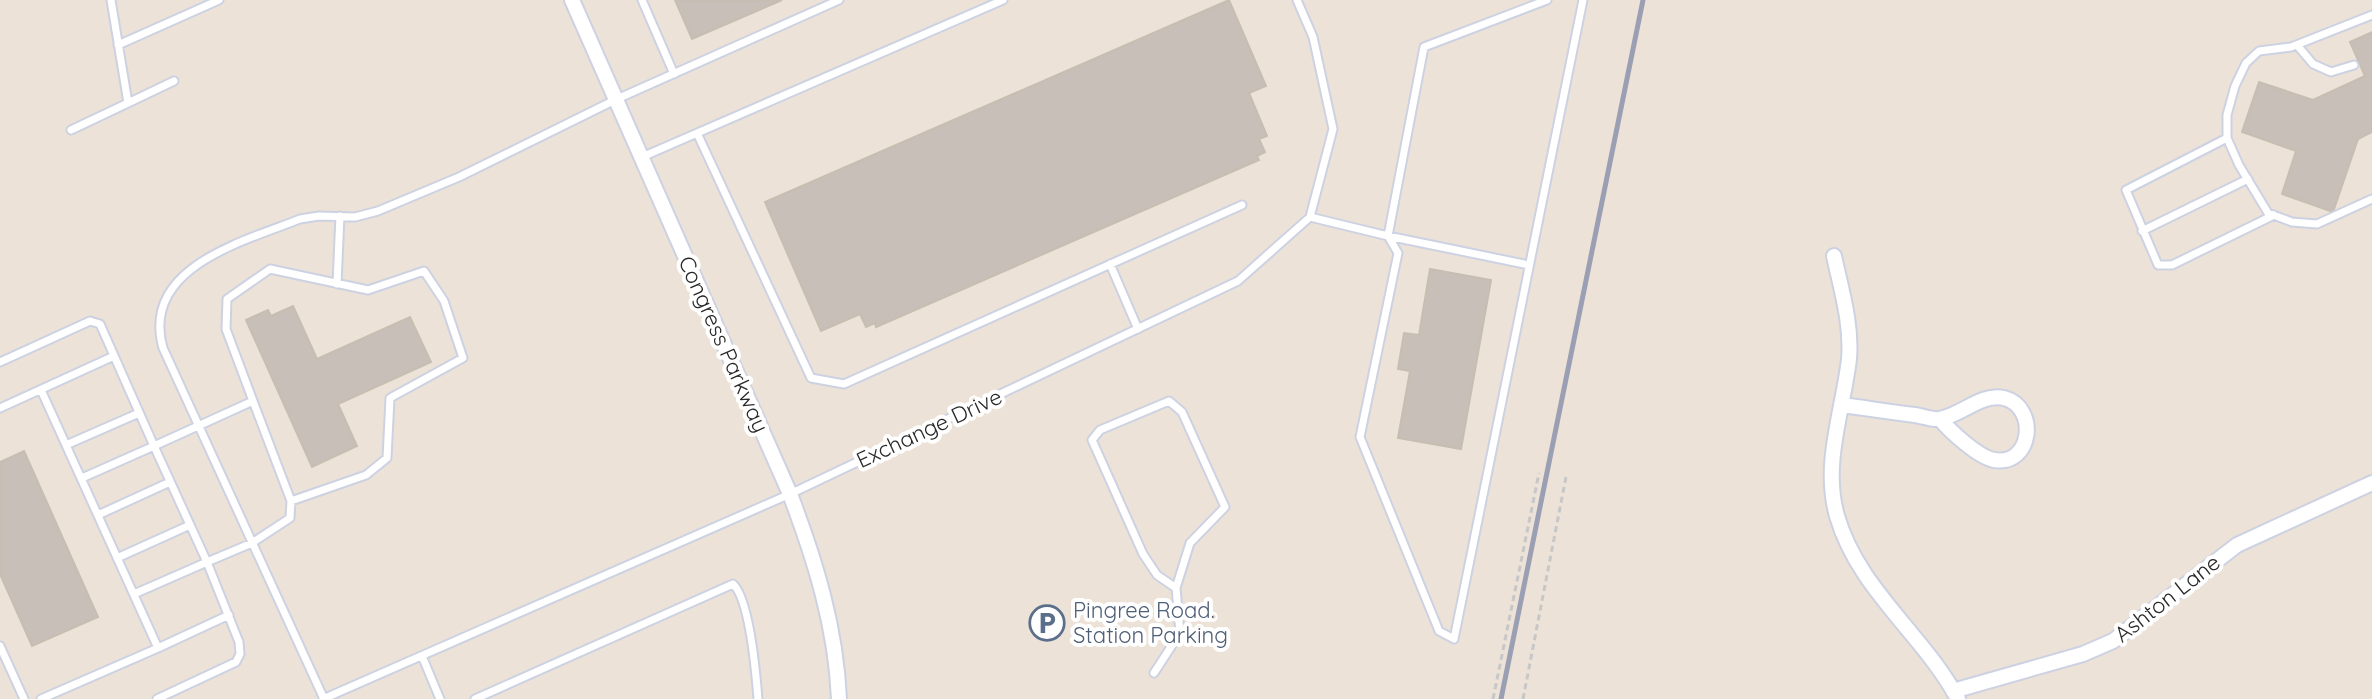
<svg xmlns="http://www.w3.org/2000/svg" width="2372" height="699" viewBox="0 0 2372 699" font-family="Quicksand,sans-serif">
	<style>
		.building { fill: #c7bfb8; stroke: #c7beb1; stroke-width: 2 }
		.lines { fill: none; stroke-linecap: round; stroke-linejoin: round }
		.lane-casing { stroke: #cdd2e2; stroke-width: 11 }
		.street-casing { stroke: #cdd2e2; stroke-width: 18 }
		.path { stroke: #c7c7c7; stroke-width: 3; stroke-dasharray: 6 4; stroke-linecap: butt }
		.lane { stroke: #fff; stroke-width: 7 }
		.street { stroke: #fff; stroke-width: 14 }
		.rail { stroke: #9a9fb4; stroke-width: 5 }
		.labels { text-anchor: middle; stroke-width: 8; stroke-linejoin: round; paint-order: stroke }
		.street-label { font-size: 22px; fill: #282828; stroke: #fff }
		.service-label { font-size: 22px; fill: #4e5e75; stroke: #fff; text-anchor: start }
	</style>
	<rect width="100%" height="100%" fill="#ece2d7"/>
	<path class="building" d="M 675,0 L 782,0 L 692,39 Z
		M 1229,0 L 1266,86 L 1249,93 L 1267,136 L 1259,139 L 1265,152 L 1257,156 L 1259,160 L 876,327 L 875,323 L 866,327 L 860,314 L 821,331 L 765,202 Z
		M 2372,32 L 2372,132 L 2358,139 L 2333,212 L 2282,194 L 2296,151 L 2242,132 L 2259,82 L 2313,100 L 2365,76 L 2350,42 Z
		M 1430,269 L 1491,280 L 1461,449 L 1398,438 L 1410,371 L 1398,369 L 1404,333 L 1419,335 Z
		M 293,306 L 317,359 L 410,317 L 431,362 L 338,404 L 357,446 L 312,467 L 246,320 L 268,310 L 271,316 Z
		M 24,451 L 98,617 L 32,646 L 0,574 L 0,462 Z"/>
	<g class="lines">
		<defs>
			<path id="lane" d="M 111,0 L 128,103 L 174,81
				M 642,0 L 674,74
				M 1547,0 L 1424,47 L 1388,236 L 1398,253 L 1360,437 L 1439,631 L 1454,639 L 1583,0
				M 2372,15 L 2291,47 L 2259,51 L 2246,63 L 2235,86 L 2227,115 L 2227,138 L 2239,165 L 2268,213 L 2292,222 L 2317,224 L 2372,199
				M 118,45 L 219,0
				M 2297,45 L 2313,64 L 2331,72 L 2354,65
				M 71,130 L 128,103
				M 697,133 L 811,378 L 844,384 L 1242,205
				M 2227,138 L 2126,190 L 2158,265 L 2172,265 L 2274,215
				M 642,157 L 1003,0
				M 1310,217 L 1388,236 L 1529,265
				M 2142,231 L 2248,179
				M 1110,264 L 1138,329
				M 337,284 L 340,216
				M 0,362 L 90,321 L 100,324 L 154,446 L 82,478
				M 41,390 L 158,648 L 229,615
				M 253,401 L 291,501 L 366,475 L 387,458 L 390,398 L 463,358 L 444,301 L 424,271 L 368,290 L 270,269 L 227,299 L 226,329 L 253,401 L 154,446 L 207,562 L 252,543 L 290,518 L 291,501
				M 0,408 L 114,356
				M 66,445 L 139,413
				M 98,515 L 170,482
				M 117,558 L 190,525
				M 134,594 L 207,562 L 239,642 L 240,654 L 236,662 L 157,699
				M 0,646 L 24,699
				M 422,656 L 440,699
				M 1154,673 L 1180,633 L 1176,588 L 1157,575 L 1143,554 L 1092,440 L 1100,430 L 1169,401 L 1182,412 L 1225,507 L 1190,543 L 1176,588
				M 41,699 L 158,648
				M 323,699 L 790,494 L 1238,281 L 1310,217 L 1333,129 L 1313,37 L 1297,0
				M 324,699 L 163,348 C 140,267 245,241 300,219 L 319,216 L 355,217 L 378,211 L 459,177 L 617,99 L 839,0
				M 475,699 L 733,584 C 750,600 756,674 758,699"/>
			<path id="street" d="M 572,0 L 790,494 C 815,560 836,627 839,699
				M 1834,256 C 1841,289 1852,324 1849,359 C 1843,411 1822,464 1837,516 C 1858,589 1923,634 1958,699
				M 1841,405 C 1865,408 1890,412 1915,415 C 1922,416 1932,420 1939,419 C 1961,416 1980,393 2004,398 C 2039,407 2032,467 1994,460 C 1978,457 1950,431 1940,419
				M 1953,691 L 2083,654 L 2113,641 L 2237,545 L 2372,483"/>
		</defs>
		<use href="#lane" class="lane-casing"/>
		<use href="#street" class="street-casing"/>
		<path class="path" d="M 1493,699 L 1539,473
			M 1523,699 L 1566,477"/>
		<use href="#lane" class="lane"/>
		<use href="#street" class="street"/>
		<path class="rail" d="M 1501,699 L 1643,0"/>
	</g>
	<defs>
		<symbol id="parking-ring" viewBox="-11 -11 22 22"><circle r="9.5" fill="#fff" stroke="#5c6f8a" stroke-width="1.5"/><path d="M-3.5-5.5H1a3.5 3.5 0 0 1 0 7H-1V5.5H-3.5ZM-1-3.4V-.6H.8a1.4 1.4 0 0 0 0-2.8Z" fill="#5c6f8a"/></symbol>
	</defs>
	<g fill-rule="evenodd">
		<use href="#parking-ring" x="1027" y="603" width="40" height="40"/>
	</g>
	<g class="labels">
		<g class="street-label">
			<text transform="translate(724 344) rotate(66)" y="8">Congress Parkway</text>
			<text transform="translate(929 428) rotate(-25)" y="8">Exchange Drive</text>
			<text transform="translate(2167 598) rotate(-38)" y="8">Ashton Lane</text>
		</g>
		<g class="service-label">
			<text x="1073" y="618">Pingree Road.<tspan x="1073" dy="25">Station Parking</tspan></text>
		</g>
	</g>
</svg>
